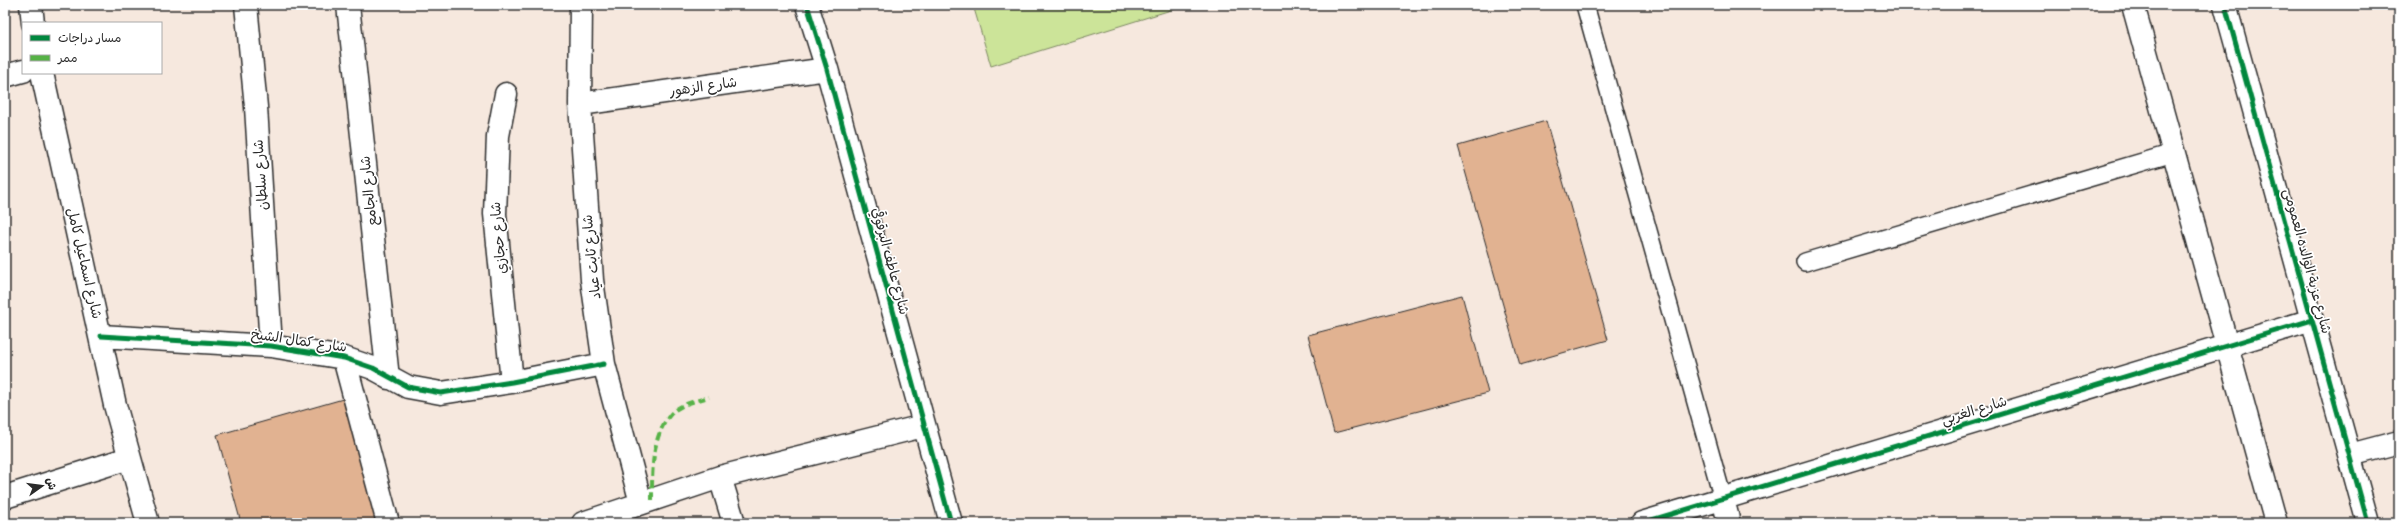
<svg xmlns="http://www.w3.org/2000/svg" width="2404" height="528" viewBox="0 0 2404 528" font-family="'Indie Flower','Playpen Sans Arabic',sans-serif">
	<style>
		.green { fill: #cce499; stroke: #7c8862 }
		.building { fill: #e1b291; stroke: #2b2b2b }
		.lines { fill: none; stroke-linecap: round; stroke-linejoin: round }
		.service-casing { stroke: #2b2b2b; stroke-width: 20 }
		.minor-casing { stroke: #2b2b2b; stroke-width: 25 }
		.tertiary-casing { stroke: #2b2b2b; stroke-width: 25 }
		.service { stroke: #fff; stroke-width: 17 }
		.minor { stroke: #fff; stroke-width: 22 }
		.tertiary { stroke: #fff; stroke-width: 22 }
		.quiet { stroke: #56b246; stroke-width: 4; stroke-dasharray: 8 4; stroke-linecap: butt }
		.cycleway-casing { stroke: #fff; stroke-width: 8 }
		.cycleway { stroke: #00873e; stroke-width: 5 }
		.labels { text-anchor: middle; stroke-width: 3.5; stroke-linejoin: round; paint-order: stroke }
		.street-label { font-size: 14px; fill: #2b2b2b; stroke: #fff }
	</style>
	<rect width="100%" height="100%" fill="#f6e8de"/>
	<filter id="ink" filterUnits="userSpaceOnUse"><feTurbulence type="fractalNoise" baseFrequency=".025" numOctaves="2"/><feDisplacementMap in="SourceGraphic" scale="8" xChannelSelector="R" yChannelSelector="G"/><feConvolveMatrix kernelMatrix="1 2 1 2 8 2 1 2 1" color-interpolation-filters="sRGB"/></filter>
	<g filter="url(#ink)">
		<path class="green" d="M 973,5 L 1187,5 L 991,66 Z"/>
		<path class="building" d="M 1546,121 L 1608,340 L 1520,365 L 1458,146 Z
			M 1462,295 L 1488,393 L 1334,433 L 1308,335 Z
			M 343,399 L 378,523 L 241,523 L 217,435 Z"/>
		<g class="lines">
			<defs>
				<path id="service" d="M 1585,5 L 1723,499
					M 1805,262 L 2173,153"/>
				<path id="minor" d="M 31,5 L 33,23
					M 246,5 L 256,107 L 271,346
					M 348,5 L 388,378
					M 581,5 L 580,104 L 592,280 L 604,364 L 641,503
					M 807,5 L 827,69 L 951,523
					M 42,73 L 115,405 L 148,523
					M 5,76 L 23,71
					M 506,94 L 498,136 L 495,214 L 512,382
					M 580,104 L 827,69
					M 101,336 L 271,346 L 344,358 L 373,368 L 408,387 L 441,393 L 512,382 L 604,364
					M 344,358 L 388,523
					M 2350,455 L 2399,442
					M 720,477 L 734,523
					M 5,497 L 129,458
					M 1723,499 L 1729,523
					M 583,523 L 720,477 L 923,426
					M 1642,523 L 2312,320"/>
				<path id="tertiary" d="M 2133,5 L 2276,523
					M 2225,5 L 2368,523"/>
			</defs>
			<use href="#service" class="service-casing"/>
			<use href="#minor" class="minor-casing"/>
			<use href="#tertiary" class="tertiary-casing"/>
			<use href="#service" class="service"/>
			<use href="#minor" class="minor"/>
			<use href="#tertiary" class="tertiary"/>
			<path class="quiet" d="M 652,500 C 652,473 651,438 670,415 C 679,404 696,401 709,397"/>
			<defs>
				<path id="cycleway" d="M 807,5 L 827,69 L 951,523
					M 2225,5 L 2368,523
					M 101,336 L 271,346 L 344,358 L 373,368 L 408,387 L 441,393 L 512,382 L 604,364
					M 1642,523 L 2312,320"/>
			</defs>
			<use href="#cycleway" class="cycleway-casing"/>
			<use href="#cycleway" class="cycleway"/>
		</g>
	</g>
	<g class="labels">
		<g class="street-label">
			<text transform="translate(703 86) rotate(-8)" y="5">شارع الزهور</text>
			<text transform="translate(260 175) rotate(-94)" y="5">شارع سلطان</text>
			<text transform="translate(368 191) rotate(-96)" y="5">شارع الجامع</text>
			<text transform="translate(498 238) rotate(-95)" y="5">شارع حجازي</text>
			<text transform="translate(591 257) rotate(-96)" y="5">شارع ثابت عياد</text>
			<text transform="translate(891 261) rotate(75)" y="5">شارع عاطف البرقوقي</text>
			<text transform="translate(2308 261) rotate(75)" y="5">شارع عزبة الوالده العمومى</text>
			<text transform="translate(85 263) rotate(77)" y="5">شارع اسماعيل كامل</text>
			<text transform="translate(299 340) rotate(8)" y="5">شارع كمال الشيخ</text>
			<text transform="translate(1974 410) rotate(-17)" y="5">شارع الغربي</text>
		</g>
	</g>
	<rect width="2404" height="528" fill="none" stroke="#fff" stroke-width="20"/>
	<rect x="10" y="10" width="2384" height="508" fill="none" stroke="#2b2b2b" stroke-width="1.5" filter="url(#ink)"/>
	<rect x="22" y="22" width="140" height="52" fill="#ffffff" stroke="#aaaaaa"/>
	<rect x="30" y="35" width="20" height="6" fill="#00873e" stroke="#aaaaaa"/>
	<text x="58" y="42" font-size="12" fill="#2b2b2b">مسار دراجات</text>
	<rect x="30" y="55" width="20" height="6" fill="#56b246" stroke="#aaaaaa"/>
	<text x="58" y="62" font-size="12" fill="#2b2b2b">ممر</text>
	<g transform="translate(42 486) rotate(76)" stroke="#ffffff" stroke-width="3" paint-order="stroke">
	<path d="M0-3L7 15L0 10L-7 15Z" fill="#2b2b2b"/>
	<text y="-6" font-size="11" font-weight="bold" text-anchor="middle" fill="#2b2b2b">ش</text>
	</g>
</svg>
